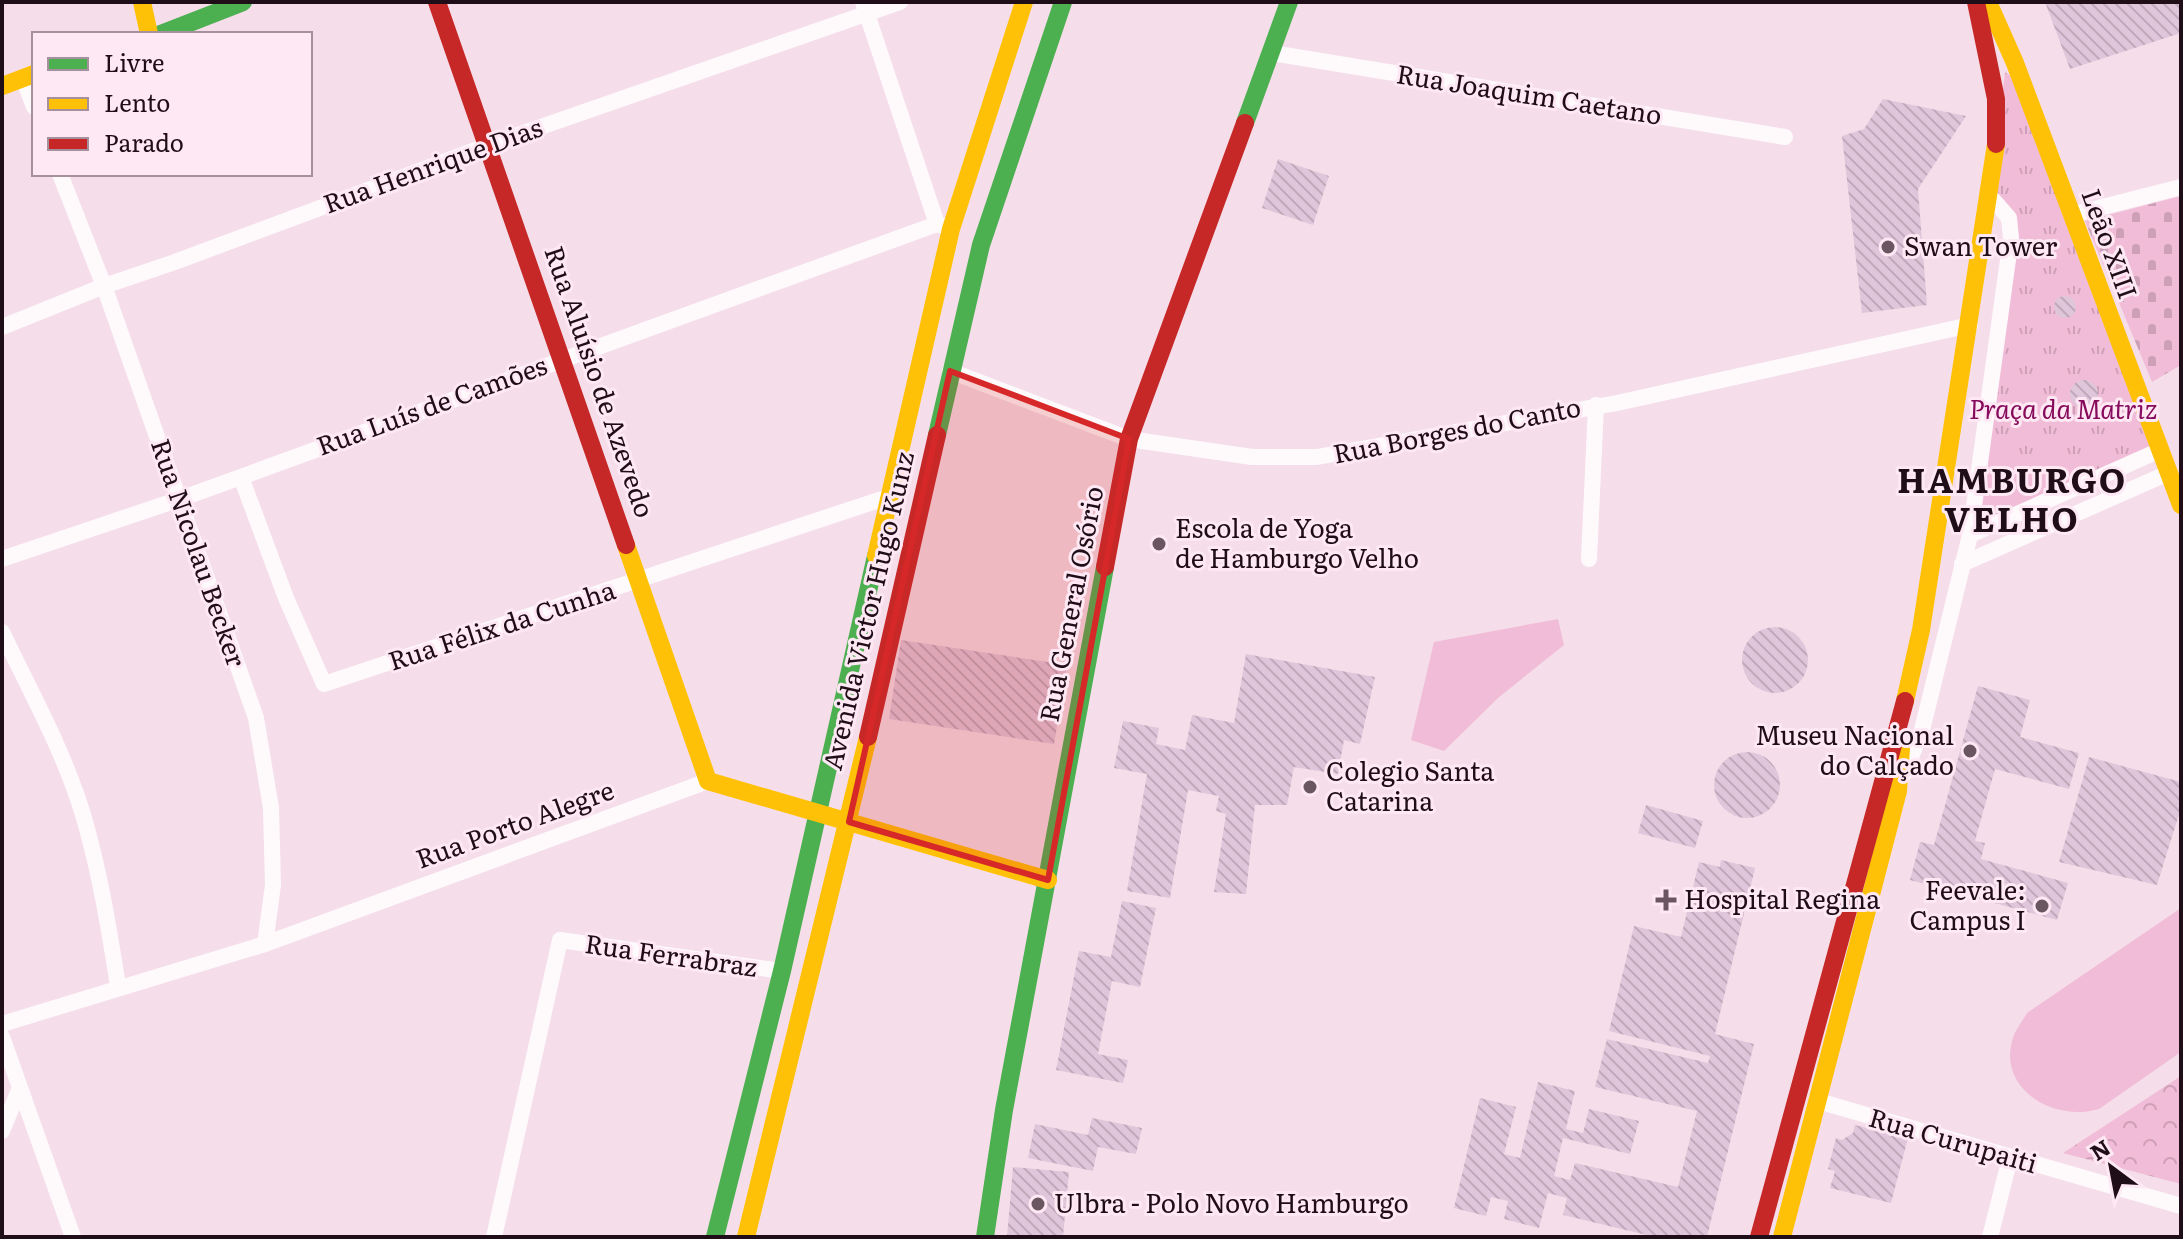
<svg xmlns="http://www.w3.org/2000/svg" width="2183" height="1239" viewBox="0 0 2183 1239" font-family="Literata,serif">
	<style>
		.grass { fill: #f1bcd7 }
		.forest { fill: url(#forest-crowns) }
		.cemetery { fill: url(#cemetery-stones) }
		.park { fill: url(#park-tufts) }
		.building { fill: url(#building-back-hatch) }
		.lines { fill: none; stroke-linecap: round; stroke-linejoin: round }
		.street { stroke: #fefafc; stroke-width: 16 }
		.fast { stroke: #4caf50; stroke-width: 18 }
		.slow { stroke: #ffc107; stroke-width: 18 }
		.jam { stroke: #c62828; stroke-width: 18 }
		.marked { fill: #d62828; fill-opacity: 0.2; stroke: #d62828; stroke-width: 6; stroke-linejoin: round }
		.poi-dot { fill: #6a5660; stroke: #fee8f3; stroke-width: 3 }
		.labels { text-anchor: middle; stroke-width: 6; stroke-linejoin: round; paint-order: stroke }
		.street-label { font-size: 26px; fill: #1f0d17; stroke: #fee8f3 }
		.poi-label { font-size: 26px; fill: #1f0d17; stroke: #fee8f3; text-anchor: start }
		.park-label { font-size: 26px; font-style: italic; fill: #860b5c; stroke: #fee8f3 }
		.district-label { font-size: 34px; font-weight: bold; letter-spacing: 2px; fill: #1f0d17; stroke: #fee8f3 }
	</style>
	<defs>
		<pattern id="forest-crowns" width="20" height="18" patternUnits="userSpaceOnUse" patternTransform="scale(2)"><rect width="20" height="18" fill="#f1bcd7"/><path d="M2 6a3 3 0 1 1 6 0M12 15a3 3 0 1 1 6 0" fill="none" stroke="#cea0b8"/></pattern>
		<pattern id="cemetery-stones" width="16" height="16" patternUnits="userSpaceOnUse" patternTransform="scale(2)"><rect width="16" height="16" fill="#f1bcd7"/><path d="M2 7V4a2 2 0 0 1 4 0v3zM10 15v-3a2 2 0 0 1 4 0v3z" fill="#cea0b8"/></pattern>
		<pattern id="park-tufts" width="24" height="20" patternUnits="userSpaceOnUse" patternTransform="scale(2)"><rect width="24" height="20" fill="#f1bcd7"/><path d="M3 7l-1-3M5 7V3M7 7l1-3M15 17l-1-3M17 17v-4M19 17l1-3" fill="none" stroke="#cea0b8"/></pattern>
		<pattern id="building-back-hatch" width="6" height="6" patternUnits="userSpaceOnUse" patternTransform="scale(2)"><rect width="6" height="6" fill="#e0c6da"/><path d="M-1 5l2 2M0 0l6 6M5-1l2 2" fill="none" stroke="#c0a9ba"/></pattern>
	</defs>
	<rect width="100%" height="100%" fill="#f5dee9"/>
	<path class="grass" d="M 1558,619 L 1564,645 L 1498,698 L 1444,751 L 1411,740 L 1434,642 Z
		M 2181,908 L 2181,1052 L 2099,1109 C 2054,1123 1994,1088 2014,1035 C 2017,1028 2023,1020 2027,1013 Z"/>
	<path class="forest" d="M 2181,1076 L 2181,1184 L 2063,1153 Z"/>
	<path class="cemetery" d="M 2181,196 L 2181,365 L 2152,382 L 2085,221 Z"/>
	<path class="park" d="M 2005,72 L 2019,82 L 2152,448 L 1976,528 L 2015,238 L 1991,194 Z"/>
	<path class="building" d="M 2045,2 L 2181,2 L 2181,33 L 2070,69 Z
		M 1883,99 L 1966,116 L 1918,189 L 1927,305 L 1862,313 L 1842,136 L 1864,129 Z
		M 1278,159 L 1329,176 L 1313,225 L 1262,208 Z
		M2054 307a11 11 0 1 1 22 0a11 11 0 1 1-22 0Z
		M2070 394a14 14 0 1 1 28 0a14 14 0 1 1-28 0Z
		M1742 660a33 33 0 1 1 66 0a33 33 0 1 1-66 0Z
		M 901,640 L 1067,665 L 1054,744 L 889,719 Z
		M 1246,654 L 1375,677 L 1360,744 L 1344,740 L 1338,774 L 1294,767 L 1287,805 L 1255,805 L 1246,894 L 1214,892 L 1226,814 L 1216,811 L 1219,796 L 1188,790 L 1170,898 L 1127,891 L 1147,774 L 1114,768 L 1123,721 L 1159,728 L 1156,744 L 1185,750 L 1192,715 L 1234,723 Z
		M 1978,686 L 2030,700 L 2020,737 L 2079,753 L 2069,789 L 1995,769 L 1975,841 L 1985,843 L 1981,859 L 2068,883 L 2057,920 L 1910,880 L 1920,842 L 1934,845 Z
		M1714 785a33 33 0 1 1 66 0a33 33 0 1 1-66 0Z
		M 2089,757 L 2181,782 L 2181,808 L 2157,885 L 2059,862 Z
		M 1646,805 L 1703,821 L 1695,848 L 1638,833 Z
		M 1721,860 L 1755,868 L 1715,1034 L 1754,1044 L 1707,1237 L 1655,1237 L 1563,1215 L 1567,1198 L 1548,1193 L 1539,1228 L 1504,1219 L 1508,1201 L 1491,1197 L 1486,1216 L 1454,1208 L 1480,1098 L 1516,1107 L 1504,1154 L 1520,1158 L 1538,1082 L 1575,1091 L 1566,1129 L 1583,1133 L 1589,1109 L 1639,1121 L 1630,1154 L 1563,1138 L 1554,1176 L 1570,1180 L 1575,1163 L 1678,1187 L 1697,1111 L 1595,1087 L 1607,1039 L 1708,1063 L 1710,1056 L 1609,1031 L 1634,926 L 1681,937 L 1699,862 L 1720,867 Z
		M 1122,901 L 1156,908 L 1140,987 L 1112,981 L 1098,1054 L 1128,1060 L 1123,1083 L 1056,1070 L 1079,951 L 1111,957 Z
		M 1092,1118 L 1142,1128 L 1136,1154 L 1098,1147 L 1093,1171 L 1028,1158 L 1035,1124 L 1088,1135 Z
		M 1855,1125 L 1908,1138 L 1891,1203 L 1830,1188 L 1835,1171 L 1828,1169 L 1836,1138 L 1842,1140 L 1853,1133 Z
		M 1013,1167 L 1069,1172 L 1063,1237 L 1007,1237 Z"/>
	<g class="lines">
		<path class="street" d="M 863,2 L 937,224
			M 1272,53 L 1785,137
			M 23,78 L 34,107
			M 60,174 L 104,286 L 256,718 L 271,808 L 273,885 L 265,944
			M 2071,215 L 2181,187
			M 2,327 L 104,286 L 172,263 L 489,145 L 900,2
			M 950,371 L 1129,439 L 1252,457 L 1317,457 L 1617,403 L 1970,325
			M 241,477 L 286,598 L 324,684 L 891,496
			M 1970,535 L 2158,451
			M 2,559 L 180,499 L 937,224 L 951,229
			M 1589,559 L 1596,405
			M 1962,564 L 2166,474
			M 2,632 C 31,693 65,753 84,818 C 100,873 109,929 118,986
			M 1904,774 L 1922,730 L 1970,535 L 2011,238 L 2009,218 L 1989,195
			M 2,1024 L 265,944 L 708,781
			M 2,1037 L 73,1237
			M 1818,1101 L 2181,1206
			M 2,1131 L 19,1090
			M 494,1237 L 560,940 L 782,971
			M 1990,1237 L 2010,1158"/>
		<path class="fast" d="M 161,34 L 243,2
			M 1245,123 L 1289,2
			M 937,435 L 981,245 L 1063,2
			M 715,1237 L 782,971 L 876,556
			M 985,1237 L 1004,1110 L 1105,567"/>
		<path class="slow" d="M 142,2 L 149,34
			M 1988,2 L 2015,63 L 2181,505
			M 2,86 L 34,74
			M 626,545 L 708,781 L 1048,880
			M 876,556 L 951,229 L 1024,2
			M 1905,701 L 1921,630 L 1996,144
			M 746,1237 L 868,737
			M 1782,1237 L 1898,791 L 1901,748"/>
		<path class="jam" d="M 437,2 L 626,545
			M 1976,2 L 1996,99 L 1996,144
			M 1105,567 L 1129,439 L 1245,123
			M 868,737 L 937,435
			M 1759,1237 L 1905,701"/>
	</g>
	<path class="marked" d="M 950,371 L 1129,439 L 1048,880 L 849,822 Z"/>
	<g class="poi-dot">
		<circle cx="1888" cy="247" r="8"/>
		<circle cx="1159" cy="544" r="8"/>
		<circle cx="1970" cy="751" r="8"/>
		<circle cx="1310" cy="787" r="8"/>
		<path d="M1662 888h8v8h8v8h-8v8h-8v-8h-8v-8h8z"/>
		<circle cx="2042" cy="906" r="8"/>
		<circle cx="1038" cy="1204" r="8"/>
	</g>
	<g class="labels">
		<g class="street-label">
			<text transform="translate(1529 95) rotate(9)" y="9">Rua Joaquim Caetano</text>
			<text transform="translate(433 166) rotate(-20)" y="9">Rua Henrique Dias</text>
			<text transform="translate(2109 244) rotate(70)" y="9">Leão XIII</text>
			<text transform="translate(599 382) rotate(71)" y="9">Rua Aluísio de Azevedo</text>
			<text transform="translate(432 406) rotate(-20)" y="9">Rua Luís de Camões</text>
			<text transform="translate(1457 431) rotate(-11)" y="9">Rua Borges do Canto</text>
			<text transform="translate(198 553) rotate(71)" y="9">Rua Nicolau Becker</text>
			<text transform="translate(1072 604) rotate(-79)" y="9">Rua General Osório</text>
			<text transform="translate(869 611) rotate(-77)" y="9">Avenida Victor Hugo Kunz</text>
			<text transform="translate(502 626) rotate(-18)" y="9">Rua Félix da Cunha</text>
			<text transform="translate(515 825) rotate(-20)" y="9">Rua Porto Alegre</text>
			<text transform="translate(671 956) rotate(8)" y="9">Rua Ferrabraz</text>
			<text transform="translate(1953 1141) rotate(16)" y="9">Rua Curupaiti</text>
		</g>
		<g class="poi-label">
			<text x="1904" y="256">Swan Tower</text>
			<text x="1175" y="538">Escola de Yoga<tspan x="1175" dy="30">de Hamburgo Velho</tspan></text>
			<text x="1954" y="745" text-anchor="end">Museu Nacional<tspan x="1954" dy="30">do Calçado</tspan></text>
			<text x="1326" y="781">Colegio Santa<tspan x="1326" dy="30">Catarina</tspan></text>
			<text x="2026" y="900" text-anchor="end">Feevale:<tspan x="2026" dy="30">Campus I</tspan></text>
			<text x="1684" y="909">Hospital Regina</text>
			<text x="1054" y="1213">Ulbra - Polo Novo Hamburgo</text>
		</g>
		<g class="park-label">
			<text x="2063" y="419">Praça da Matriz</text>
		</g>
		<g class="district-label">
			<text x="2012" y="493">HAMBURGO<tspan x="2012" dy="39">VELHO</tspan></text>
		</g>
	</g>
	<rect width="2183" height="1239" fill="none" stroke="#1f0d17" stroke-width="8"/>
	<rect x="32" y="32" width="280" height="144" fill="#fee8f3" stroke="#a5909b" stroke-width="2"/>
	<rect x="48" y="58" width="40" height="12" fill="#4caf50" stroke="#a5909b" stroke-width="2"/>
	<text x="104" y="72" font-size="24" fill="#1f0d17">Livre</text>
	<rect x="48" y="98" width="40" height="12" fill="#ffc107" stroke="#a5909b" stroke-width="2"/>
	<text x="104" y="112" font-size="24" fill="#1f0d17">Lento</text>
	<rect x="48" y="138" width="40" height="12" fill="#c62828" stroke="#a5909b" stroke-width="2"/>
	<text x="104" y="152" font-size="24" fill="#1f0d17">Parado</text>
	<g transform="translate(2111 1167) rotate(328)" stroke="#fee8f3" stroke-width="6" paint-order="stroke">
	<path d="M0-6L14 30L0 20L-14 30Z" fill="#1f0d17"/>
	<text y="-12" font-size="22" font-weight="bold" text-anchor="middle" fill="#1f0d17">N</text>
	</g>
</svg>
